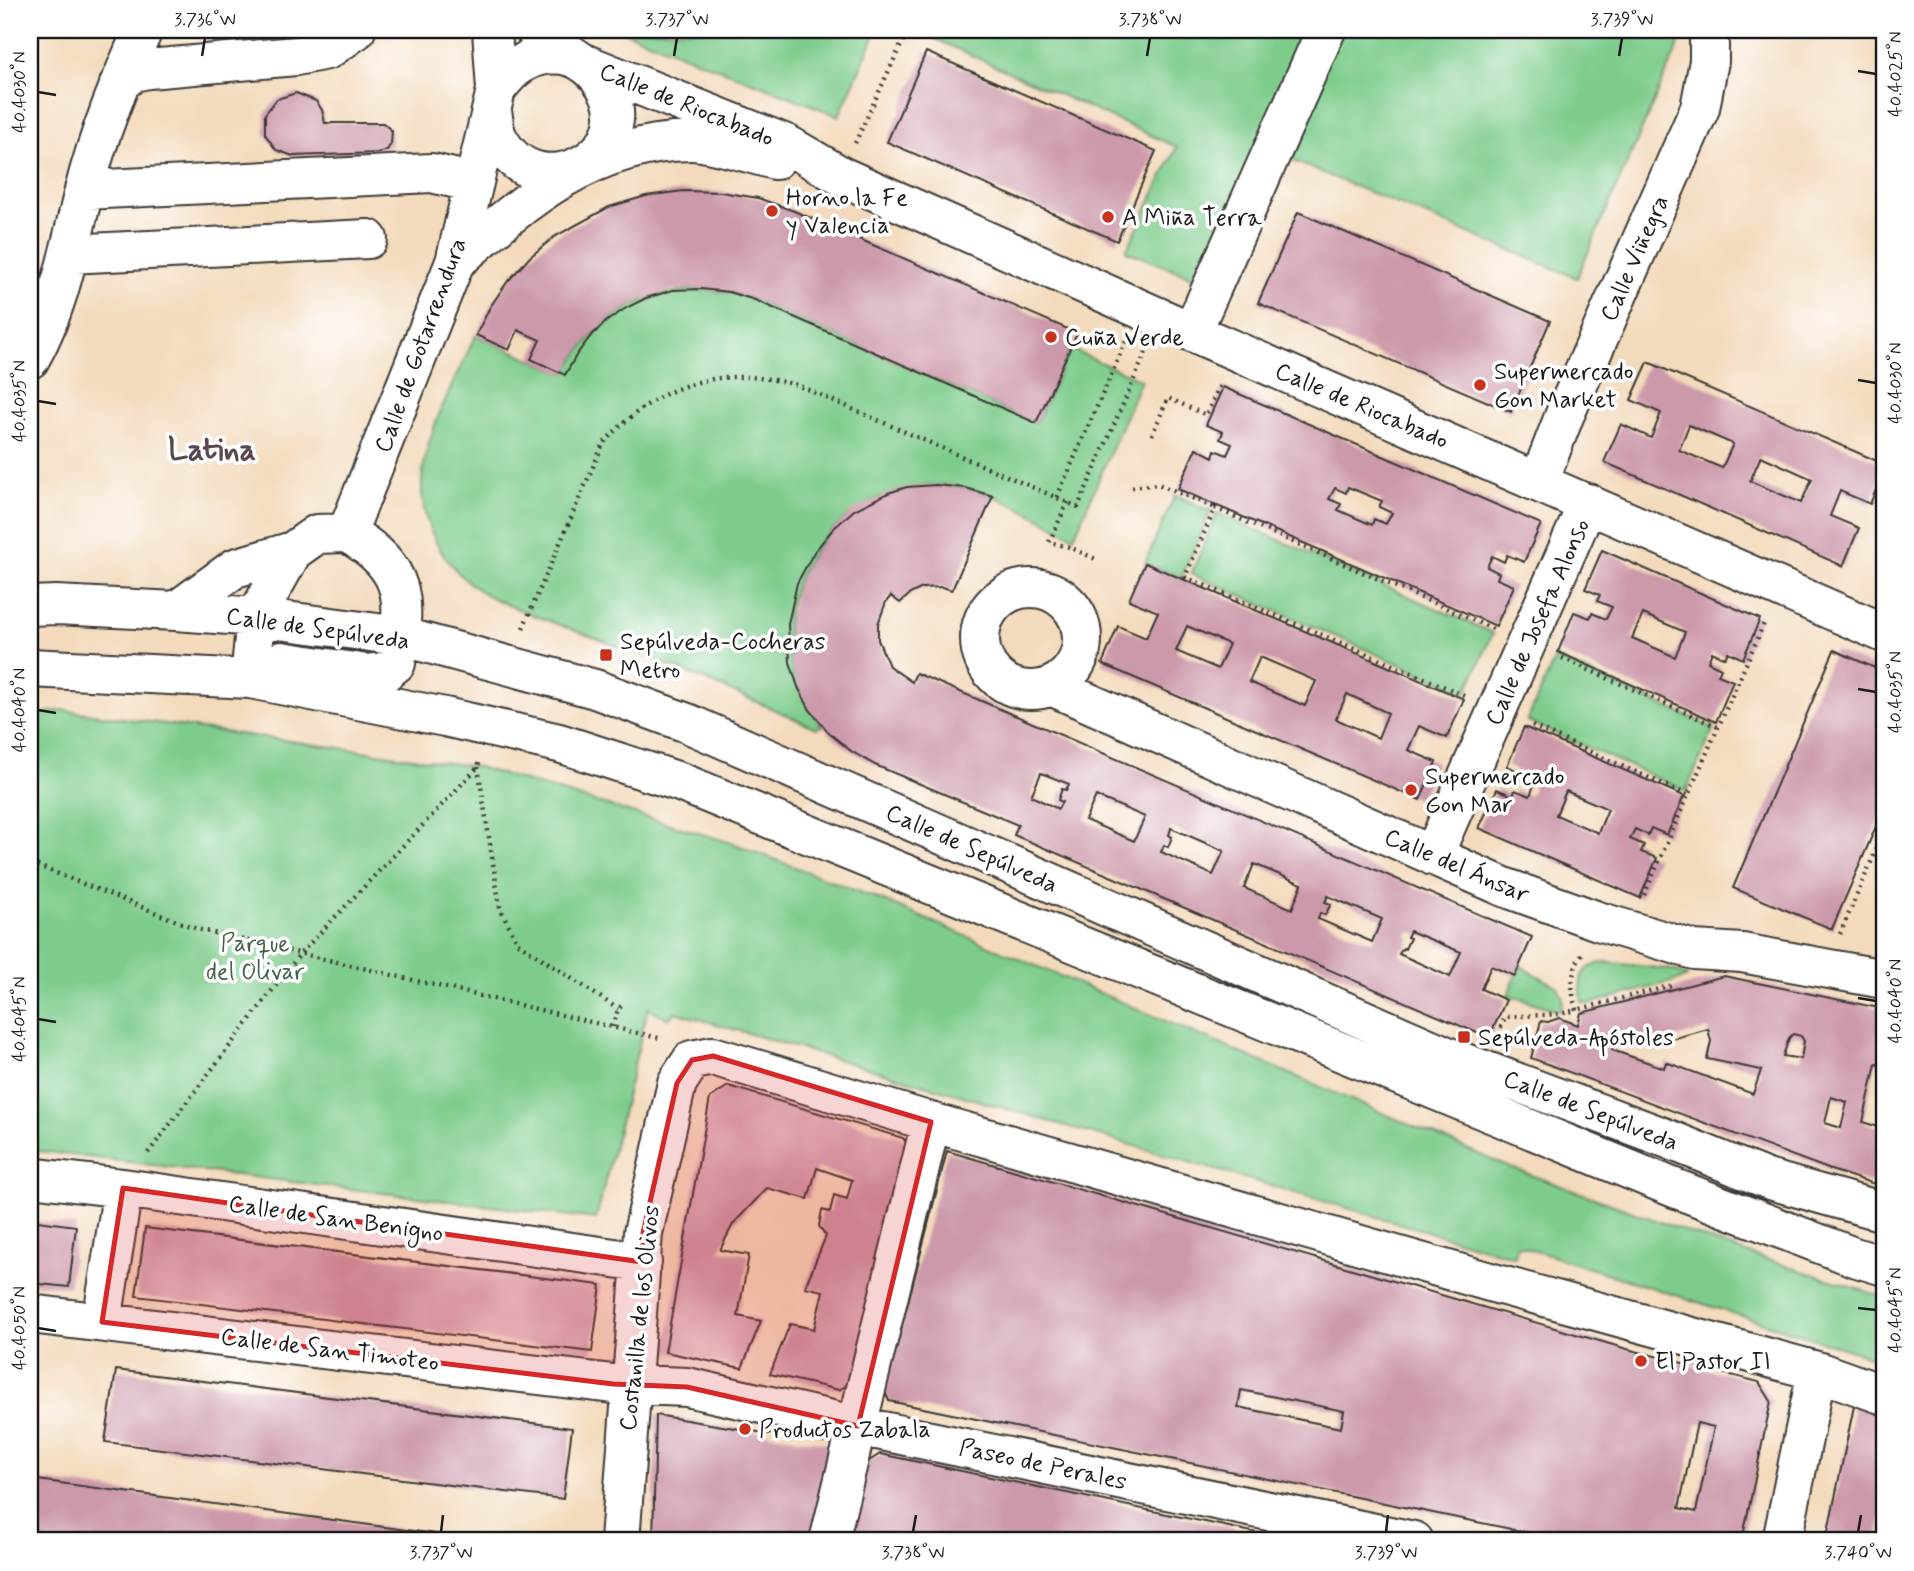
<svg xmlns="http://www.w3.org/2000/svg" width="1914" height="1571" viewBox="0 0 1914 1571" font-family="Mynerve,sans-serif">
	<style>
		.green { fill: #7ecc8c; stroke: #4d7454; stroke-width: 2 }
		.building { fill: #c9a; fill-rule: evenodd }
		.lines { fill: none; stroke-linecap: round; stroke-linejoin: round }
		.minor-casing { stroke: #3c3834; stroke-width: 42 }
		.path { stroke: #3c3834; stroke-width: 4.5; stroke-dasharray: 2 5; stroke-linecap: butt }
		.minor { stroke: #fff; stroke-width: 38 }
		.marked { fill: #d62828; fill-opacity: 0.2; stroke: #d62828; stroke-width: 5; stroke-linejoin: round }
		.ticks { fill: none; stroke: #1c1c1c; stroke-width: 2.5 }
		.poi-dot { fill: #c8321e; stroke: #fff; stroke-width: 2.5 }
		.labels { text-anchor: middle; stroke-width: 7; stroke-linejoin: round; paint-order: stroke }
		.street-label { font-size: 24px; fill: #1c1c1c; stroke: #fff }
		.poi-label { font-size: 24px; fill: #1c1c1c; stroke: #fff; text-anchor: start }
		.park-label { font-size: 24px; fill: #436249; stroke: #fff }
		.district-label { font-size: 32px; font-weight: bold; fill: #5a484e; stroke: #fff }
		.neatline { fill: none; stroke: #1c1c1c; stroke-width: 2.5 }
		.ticks-label { font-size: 18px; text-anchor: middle; fill: #1c1c1c }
	</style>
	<rect width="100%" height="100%" fill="#fff"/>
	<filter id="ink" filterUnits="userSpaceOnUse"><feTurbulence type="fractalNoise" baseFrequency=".0143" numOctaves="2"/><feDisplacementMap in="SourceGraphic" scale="14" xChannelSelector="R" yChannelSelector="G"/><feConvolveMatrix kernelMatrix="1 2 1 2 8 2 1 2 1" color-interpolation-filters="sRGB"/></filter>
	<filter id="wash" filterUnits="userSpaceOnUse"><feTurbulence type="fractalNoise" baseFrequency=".00686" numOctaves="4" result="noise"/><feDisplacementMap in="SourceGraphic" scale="28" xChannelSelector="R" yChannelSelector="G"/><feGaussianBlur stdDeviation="1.57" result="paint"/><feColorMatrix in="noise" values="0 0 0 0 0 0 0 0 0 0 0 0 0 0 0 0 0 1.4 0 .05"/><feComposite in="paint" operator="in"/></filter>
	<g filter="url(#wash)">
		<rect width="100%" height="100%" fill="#f3dabc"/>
		<path class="green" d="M 259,30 L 328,30 C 303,36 282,44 259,30 Z
			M 620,30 L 877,30 L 839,116 Z
			M 915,30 L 1674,30 L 1679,44 L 1577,278 L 1272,152 L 1213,285 L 1126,251 L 1177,147 Z
			M 701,289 L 729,292 L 755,300 L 1036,423 L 1070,349 L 1141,380 L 1074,537 C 1031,514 985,484 935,485 C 847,486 768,576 791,664 C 797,687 808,707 822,726 L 816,728 C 757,702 699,676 639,654 C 609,643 579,632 549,621 C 524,611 494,602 472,585 C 443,563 423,527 422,490 C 421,438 455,381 476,335 L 565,374 C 597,318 636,293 701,289 Z
			M 1175,495 L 1211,511 L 1181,578 L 1145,563 Z
			M 1217,513 L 1493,633 L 1466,693 L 1191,574 Z
			M 1555,658 L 1714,728 L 1686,791 L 1527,721 Z
			M 63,710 L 478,767 L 732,843 L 886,902 L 1509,1167 L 1737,1250 L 1884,1297 L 1884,1361 L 1517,1245 L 1515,1257 L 675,1012 L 669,1019 L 648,1008 L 596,1219 L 30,1150 L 30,715 Z
			M 1605,962 L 1673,970 L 1687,976 L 1686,978 L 1589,1004 L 1582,1002 C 1579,978 1578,968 1605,962 Z
			M 1520,966 L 1558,987 L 1563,999 L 1560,1011 L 1508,995 Z"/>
		<g id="blocks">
			<path class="building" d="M 926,52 L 1156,151 L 1117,241 L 887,142 Z
				M 296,93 L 316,101 L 322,110 L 325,123 L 383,123 L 392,131 L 391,144 L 387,150 L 379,153 L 293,156 L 276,150 L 265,134 L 265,114 L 277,99 Z
				M 683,191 L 721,192 L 758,198 L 794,211 L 1077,333 L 1036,423 L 755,300 L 729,292 L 701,289 L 673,290 L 646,298 L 626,308 L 607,321 L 590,337 L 577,354 L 565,375 L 531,359 L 540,340 L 518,330 L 509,350 L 476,335 L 490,307 L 508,281 L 530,257 L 554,237 L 609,207 L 646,196 Z
				M 1298,212 L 1550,321 L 1511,412 L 1258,303 Z
				M 1648,362 L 1884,464 L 1884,471 L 1870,504 L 1840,491 L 1830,516 L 1859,528 L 1843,566 L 1604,462 L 1621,424 L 1651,438 L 1661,413 L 1631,400 ZM 1689,425 L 1733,444 L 1722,468 L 1679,450 ZM 1761,456 L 1812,479 L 1801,503 L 1750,481 Z
				M 1223,387 L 1541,524 L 1524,562 L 1507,555 L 1504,562 L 1492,556 L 1487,567 L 1499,573 L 1497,579 L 1514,586 L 1496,626 L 1178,489 L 1196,448 L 1213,457 L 1215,450 L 1227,455 L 1232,444 L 1220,439 L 1223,432 L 1206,425 ZM 1348,487 L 1382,501 L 1379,507 L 1392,513 L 1386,524 L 1374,519 L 1372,525 L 1338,510 L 1341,504 L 1329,499 L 1335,488 L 1346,493 Z
				M 936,485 L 965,488 L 993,496 L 952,590 L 942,587 L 922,588 L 910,594 L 900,603 L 891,596 L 886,602 L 878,624 L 878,640 L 889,666 L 912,682 L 916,673 L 1532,937 L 1515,976 L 1491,966 L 1481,989 L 1506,1000 L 1489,1038 L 1014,835 L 1018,825 L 875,765 L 851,751 L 829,733 L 810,710 L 798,687 L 790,662 L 788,624 L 797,583 L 814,552 L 833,529 L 854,510 L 888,493 L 907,487 ZM 1041,773 L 1069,784 L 1066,790 L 1062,789 L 1058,800 L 1062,802 L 1058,809 L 1031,796 ZM 1096,796 L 1145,817 L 1134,841 L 1085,820 ZM 1171,828 L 1224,851 L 1213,875 L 1161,852 L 1164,845 L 1168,847 L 1172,837 L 1169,835 ZM 1254,864 L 1302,884 L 1292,909 L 1244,888 ZM 1328,896 L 1382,919 L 1372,942 L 1318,919 L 1320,913 L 1325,915 L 1331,904 L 1325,902 ZM 1410,931 L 1461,952 L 1450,977 L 1399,954 L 1403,948 L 1405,949 L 1410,938 L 1407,937 Z
				M 1602,550 L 1760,619 L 1743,659 L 1728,652 L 1725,658 L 1712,652 L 1708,662 L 1721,668 L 1718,675 L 1733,681 L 1716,722 L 1558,652 L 1574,612 L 1590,618 L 1592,613 L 1606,619 L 1612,607 L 1597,601 L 1600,595 L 1585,589 ZM 1643,614 L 1685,632 L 1675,657 L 1632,638 Z
				M 1145,563 L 1464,699 L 1447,738 L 1419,726 L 1408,750 L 1436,762 L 1420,800 L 1102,664 L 1118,626 L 1146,638 L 1158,612 L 1129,600 ZM 1187,626 L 1229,644 L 1218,669 L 1176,651 ZM 1260,657 L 1316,681 L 1305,706 L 1249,682 ZM 1347,694 L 1388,713 L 1378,738 L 1336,719 Z
				M 1834,650 L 1884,672 L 1884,808 L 1832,929 L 1733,888 Z
				M 1524,727 L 1684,796 L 1667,835 L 1651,828 L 1648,835 L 1635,829 L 1630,839 L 1644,845 L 1641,852 L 1657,858 L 1640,898 L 1479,828 L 1497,789 L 1513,796 L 1515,790 L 1530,796 L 1534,785 L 1520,779 L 1522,773 L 1507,766 ZM 1566,791 L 1608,809 L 1598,833 L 1556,815 Z
				M 1724,976 L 1884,1009 L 1884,1066 L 1876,1064 L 1863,1122 L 1884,1129 L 1884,1187 L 1831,1170 L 1531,1058 L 1541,1021 L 1548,1022 L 1559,1018 L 1578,1025 L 1581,1013 ZM 1708,1029 L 1711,1041 L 1707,1059 L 1761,1070 L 1753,1094 L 1666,1062 L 1664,1068 L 1612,1050 L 1616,1036 L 1629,1033 L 1631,1038 L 1650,1045 ZM 1793,1034 L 1801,1036 L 1804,1041 L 1801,1059 L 1783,1056 L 1789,1038 ZM 1831,1097 L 1847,1102 L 1841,1128 L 1825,1123 Z
				M 728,1086 L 903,1138 L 914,1155 L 857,1379 L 839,1390 L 770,1374 L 790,1324 L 814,1329 L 823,1291 L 805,1287 L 826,1236 L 819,1226 L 822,1210 L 830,1212 L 834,1195 L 847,1199 L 852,1180 L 817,1168 L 808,1199 L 767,1188 L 733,1224 L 720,1250 L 749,1255 L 738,1316 L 761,1321 L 742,1368 L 665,1352 L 710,1098 Z
				M 947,1151 L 1627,1349 L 1759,1382 L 1771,1401 L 1742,1541 L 1569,1541 L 889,1401 L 885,1392 ZM 1241,1390 L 1344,1411 L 1341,1428 L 1238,1407 ZM 1697,1423 L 1714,1427 L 1696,1512 L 1679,1508 Z
				M 30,1220 L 76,1226 L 69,1287 L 30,1283 Z
				M 145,1228 L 601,1285 L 592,1352 L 136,1296 Z
				M 116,1370 L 572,1428 L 563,1499 L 105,1442 Z
				M 1854,1406 L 1884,1414 L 1884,1504 L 1878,1535 L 1884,1536 L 1884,1541 L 1826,1541 Z
				M 656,1415 L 837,1445 L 813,1541 L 653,1541 Z
				M 880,1454 L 1291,1540 L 1290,1541 L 847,1541 L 866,1463 Z
				M 30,1479 L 481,1540 L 481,1541 L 30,1541 Z"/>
		</g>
	</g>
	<g filter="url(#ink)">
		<use href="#blocks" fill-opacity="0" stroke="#3c3834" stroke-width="2"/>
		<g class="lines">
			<defs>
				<path id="minor" d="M 535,30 L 583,63 L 786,144 L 841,176 L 1192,332 L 1884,633
					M 119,84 L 133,72 L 148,69 L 296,56 L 327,50 L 356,30
					M 492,112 C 494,120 494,131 498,138 C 537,214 646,151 605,86 C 595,70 581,58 563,55 C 532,51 512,67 496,90
					M 84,190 L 432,173 L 474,183
					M 69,254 L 368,239
					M 455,262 C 526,200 590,143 691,141 C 710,141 754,155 775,160
					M 1192,332 L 1326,30
					M 30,359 C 60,306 69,249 84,191 C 98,135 120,82 143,30
					M 1539,481 L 1565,414 L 1700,108 L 1709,61 L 1709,30
					M 347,533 L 455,262 L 496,90 L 492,30
					M 347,533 C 408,569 406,598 396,663 L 385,672 L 367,674 L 281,661 L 250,679 L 256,617 L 293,551 L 317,534 Z
					M980 639a51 51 0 1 1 102 0a51 51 0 1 1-102 0Z
					M 30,606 L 56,605 L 176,611 L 256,617 L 400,636 L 595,689 L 687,723 L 1449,1057 L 1663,1137 L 1767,1179 L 1884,1212
					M 176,611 L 235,568 L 293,551
					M 30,668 L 250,679 L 445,717 L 559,743 L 680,782 L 1677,1189 L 1854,1257 L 1884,1266
					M 1051,686 L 1504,887 L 1598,921 L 1694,950 L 1742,953 L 1884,979
					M 1433,856 L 1588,503
					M 30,1177 L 123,1188 L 642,1262
					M 30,1314 L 613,1384 L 687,1387 L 858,1426 L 1414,1541
					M 102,1322 L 123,1188
					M 620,1541 L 643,1233 L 677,1083 L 692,1060 L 713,1056 L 931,1122 L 1497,1284 L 1817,1371 L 1884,1395
					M 829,1541 L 931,1122
					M 1782,1541 L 1817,1371"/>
			</defs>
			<use href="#minor" class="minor-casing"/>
			<path class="path" d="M 855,143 L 908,30
				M 1152,435 L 1168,398 L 1206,415 L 1220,385
				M 1132,487 L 1158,484 L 1215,508
				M 1057,497 L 1126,341
				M 1068,502 L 1049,542 L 1069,547 L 1098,560
				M 523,628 L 603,444 C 656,384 719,364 797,385 L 1078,507 L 1146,352
				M 1562,658 L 1718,727
				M 1464,695 L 1185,577 L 1215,508 L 1493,629
				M 1532,726 L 1688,795
				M 478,767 L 500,908 L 518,943 L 618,1009
				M 30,866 L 38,866 L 197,929 L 663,1039
				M 1644,895 L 1765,621
				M 1840,934 L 1884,832
				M 1582,954 C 1570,971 1571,991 1576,1010 L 1673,985
				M 613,1027 L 618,1009 L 625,1003
				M 1498,1034 L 1505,1017 L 1560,1014 L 1576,1010
				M 148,1153 L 300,954 L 478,767 L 479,763"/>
			<use href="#minor" class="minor"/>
		</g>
	</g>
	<path class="marked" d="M 713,1056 L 931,1122 L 858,1426 L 687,1387 L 613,1384 L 102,1322 L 123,1188 L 642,1262 L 643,1233 L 677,1083 L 692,1060 Z"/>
	<path class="ticks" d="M 202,56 L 205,38M 674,56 L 677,38M 1147,56 L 1150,38M 1619,56 L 1622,38M 1858,71 L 1876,74M 38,92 L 56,95M 1858,380 L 1876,383M 38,401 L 56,404M 1858,689 L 1876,692M 38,710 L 56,713M 1858,998 L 1876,1001M 38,1019 L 56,1022M 1858,1308 L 1876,1310M 38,1328 L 56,1331M 441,1532 L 443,1515M 913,1532 L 916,1515M 1386,1532 L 1388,1515M 1858,1532 L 1861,1515"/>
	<g class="poi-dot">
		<circle cx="772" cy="211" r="7"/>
		<circle cx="1108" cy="217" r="7"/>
		<circle cx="1051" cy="337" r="7"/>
		<circle cx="1480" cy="385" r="7"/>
		<rect x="599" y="648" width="14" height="14" rx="3.5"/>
		<circle cx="1411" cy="790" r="7"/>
		<rect x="1457" y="1030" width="14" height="14" rx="3.5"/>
		<circle cx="1641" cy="1361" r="7"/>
		<circle cx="745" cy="1429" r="7"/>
	</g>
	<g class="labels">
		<g class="street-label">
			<text transform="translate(687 104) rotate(22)" y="8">Calle de Riocabado</text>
			<text transform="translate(1634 258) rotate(-66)" y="8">Calle Viñegra</text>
			<text transform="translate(420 345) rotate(-70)" y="8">Calle de Gotarrendura</text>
			<text transform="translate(1362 405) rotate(23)" y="8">Calle de Riocabado</text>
			<text transform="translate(1537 622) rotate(-66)" y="8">Calle de Josefa Alonso</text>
			<text transform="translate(318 628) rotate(8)" y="8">Calle de Sepúlveda</text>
			<text transform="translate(972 848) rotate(24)" y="8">Calle de Sepúlveda</text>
			<text transform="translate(1457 865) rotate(23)" y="8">Calle del Ánsar</text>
			<text transform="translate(1591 1110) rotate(21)" y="8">Calle de Sepúlveda</text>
			<text transform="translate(336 1218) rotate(8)" y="8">Calle de San Benigno</text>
			<text transform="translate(639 1318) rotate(-84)" y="8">Costanilla de los Olivos</text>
			<text transform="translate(330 1349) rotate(7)" y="8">Calle de San Timoteo</text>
			<text transform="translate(1043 1464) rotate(12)" y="8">Paseo de Perales</text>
		</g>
		<g class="poi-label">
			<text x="786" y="205">Horno la Fe<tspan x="786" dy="28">y Valencia</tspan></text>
			<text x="1122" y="225">A Miña Terra</text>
			<text x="1065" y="345">Cuña Verde</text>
			<text x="1494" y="379">Supermercado<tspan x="1494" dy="28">Gon Market</tspan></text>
			<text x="620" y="649">Sepúlveda-Cocheras<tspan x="620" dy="28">Metro</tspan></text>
			<text x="1425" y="784">Supermercado<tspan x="1425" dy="28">Gon Mar</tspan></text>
			<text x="1478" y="1045">Sepúlveda-Apóstoles</text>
			<text x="1655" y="1369">El Pastor II</text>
			<text x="759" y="1437">Productos Zabala</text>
		</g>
		<g class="park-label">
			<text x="255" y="951">Parque<tspan x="255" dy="28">del Olivar</tspan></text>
		</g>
		<g class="district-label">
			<text x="212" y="459">Latina</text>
		</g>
	</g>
	<rect width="1914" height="1571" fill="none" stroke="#fff" stroke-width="77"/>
	<rect x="38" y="38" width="1838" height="1494" class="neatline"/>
	<g class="ticks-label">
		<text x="205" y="25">3.736°W</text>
		<text x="677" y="25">3.737°W</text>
		<text x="1150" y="25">3.738°W</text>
		<text x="1622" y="25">3.739°W</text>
		<text transform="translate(1895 74) rotate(-90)" y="6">40.4025°N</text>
		<text transform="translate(19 92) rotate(-90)" y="6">40.4030°N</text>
		<text transform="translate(1895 383) rotate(-90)" y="6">40.4030°N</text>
		<text transform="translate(19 401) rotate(-90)" y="6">40.4035°N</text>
		<text transform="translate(1895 692) rotate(-90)" y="6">40.4035°N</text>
		<text transform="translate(19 710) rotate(-90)" y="6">40.4040°N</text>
		<text transform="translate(1895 1001) rotate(-90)" y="6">40.4040°N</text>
		<text transform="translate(19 1019) rotate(-90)" y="6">40.4045°N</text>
		<text transform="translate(1895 1310) rotate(-90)" y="6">40.4045°N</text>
		<text transform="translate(19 1328) rotate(-90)" y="6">40.4050°N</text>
		<text x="441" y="1558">3.737°W</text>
		<text x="913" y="1558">3.738°W</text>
		<text x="1386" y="1558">3.739°W</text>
		<text x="1858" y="1558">3.740°W</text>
	</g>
</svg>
